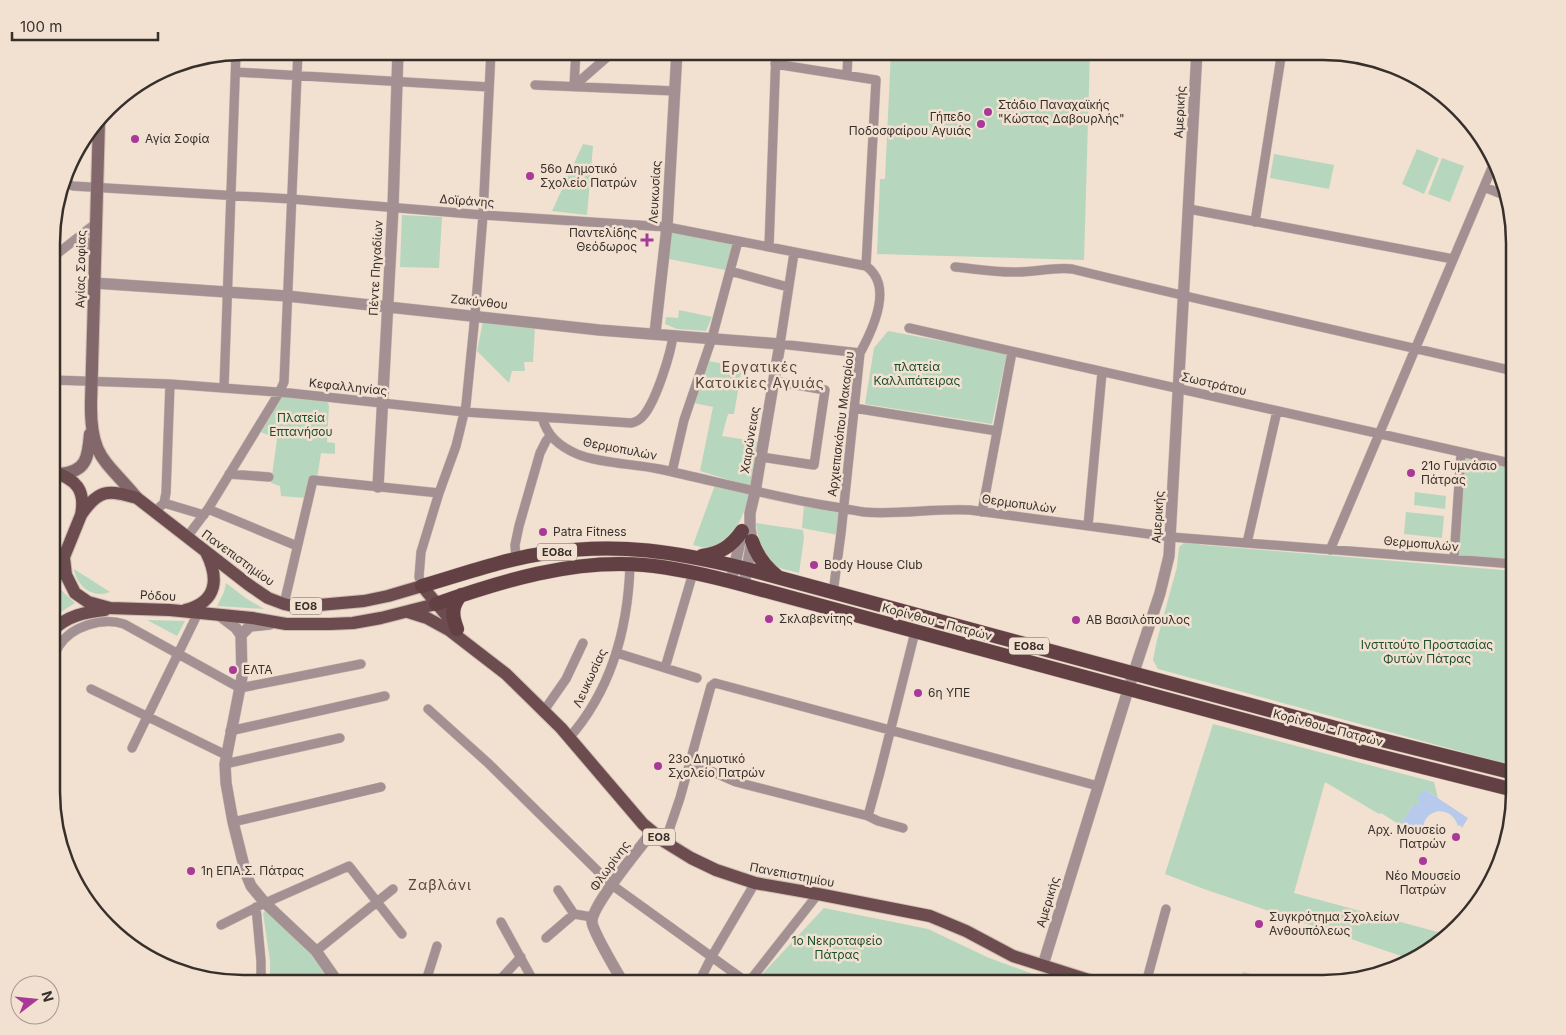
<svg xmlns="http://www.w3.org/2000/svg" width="1566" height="1035" viewBox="0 0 1566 1035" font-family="Inter,sans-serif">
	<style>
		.green { fill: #b6d7bd }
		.water { fill: #b7caeb }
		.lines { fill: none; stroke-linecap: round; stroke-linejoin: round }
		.minor-casing { stroke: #cdbdb0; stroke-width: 10 }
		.tertiary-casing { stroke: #cdbdb0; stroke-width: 12 }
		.secondary-casing { stroke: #cdbdb0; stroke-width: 14 }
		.primary-casing { stroke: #cdbdb0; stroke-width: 14 }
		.trunk-casing { stroke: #cdbdb0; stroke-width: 15 }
		.minor { stroke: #a39092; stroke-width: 9 }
		.tertiary { stroke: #a39092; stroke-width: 11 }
		.secondary { stroke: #83686b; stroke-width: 12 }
		.primary { stroke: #6c4c4f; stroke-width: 12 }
		.trunk { stroke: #624044; stroke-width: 14 }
		.poi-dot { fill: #a83997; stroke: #f2e0d1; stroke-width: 2 }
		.labels { text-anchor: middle; stroke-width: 5; stroke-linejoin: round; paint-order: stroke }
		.shield { fill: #f2e0d1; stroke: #6f655c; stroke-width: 1 }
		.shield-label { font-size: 11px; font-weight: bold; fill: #37302a }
		.poi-label { font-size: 12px; fill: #37302a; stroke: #f2e0d1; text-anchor: start }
		.street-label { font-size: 12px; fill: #37302a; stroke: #f2e0d1 }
		.park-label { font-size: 12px; fill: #1a4f2c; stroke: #f2e0d1 }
		.neighbourhood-label { font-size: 14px; letter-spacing: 1px; fill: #554639; stroke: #f2e0d1 }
		.rim { fill: none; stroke: #37302a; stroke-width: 2.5 }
	</style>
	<rect width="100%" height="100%" fill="#f2e0d1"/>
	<path class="green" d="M 891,51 L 1090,51 L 1084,260 L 877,254 L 880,179 L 885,179 Z
		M 583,144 L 593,146 L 587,215 L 552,211 Z
		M 1417,149 L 1439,158 L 1424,194 L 1402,184 Z
		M 1274,154 L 1334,165 L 1329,189 L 1270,178 Z
		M 1442,158 L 1464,166 L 1450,202 L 1428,194 Z
		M 402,215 L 442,217 L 439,268 L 400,267 Z
		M 667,227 L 738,241 L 730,271 L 664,258 Z
		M 679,310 L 712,317 L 706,331 L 677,329 L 665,324 L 666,317 L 678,318 Z
		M 483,321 L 535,327 L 533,362 L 524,362 L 525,371 L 512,371 L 509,383 L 477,351 Z
		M 888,331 L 1007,353 L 992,424 L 865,404 L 874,348 Z
		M 708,361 L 742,367 L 734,414 L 728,414 L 722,436 L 760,442 L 752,487 L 700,471 L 713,407 L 694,403 Z
		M 283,395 L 325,399 L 329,405 L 327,442 L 335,443 L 335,454 L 321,453 L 317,479 L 305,498 L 281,496 L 280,486 L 271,483 L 277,439 L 261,432 Z
		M 1461,453 L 1514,464 L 1514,564 L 1454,559 Z
		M 715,485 L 751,495 C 743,512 733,548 709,548 C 704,548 698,546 693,545 Z
		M 1415,492 L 1446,496 L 1445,509 L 1414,505 Z
		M 804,505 L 840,511 L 838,535 L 802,528 Z
		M 1406,512 L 1444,516 L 1442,538 L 1404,534 Z
		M 756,523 L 803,530 L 804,538 L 799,573 C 793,571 785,570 780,568 C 763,560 758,540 756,523 Z
		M 1185,542 L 1203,545 L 1514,571 L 1514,766 L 1158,669 L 1153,660 L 1157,640 L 1177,567 L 1179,547 Z
		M 74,569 L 110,592 C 92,599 77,586 74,569 Z
		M 226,583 L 247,599 L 264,609 L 217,606 L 224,592 Z
		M 60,588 L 65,594 L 75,603 L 53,617 Z
		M 147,620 L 185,621 L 177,636 Z
		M 1213,724 L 1434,782 L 1438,798 L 1424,789 L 1419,805 L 1413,805 L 1400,825 L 1381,813 L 1379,814 L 1325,782 L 1294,893 L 1445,934 L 1419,958 L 1413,960 L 1204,889 L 1165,874 Z
		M 824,908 L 928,929 L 989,958 L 1058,983 L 753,984 Z
		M 266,910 L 308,944 L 339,984 L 270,984 L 270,961 L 263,913 Z
		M 1243,972 L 1285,983 L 1240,983 Z"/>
	<path class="water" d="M 1424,789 L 1468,818 L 1462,828 L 1460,825 L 1458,826 C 1451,803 1421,808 1423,833 L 1417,833 L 1417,828 L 1405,828 L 1400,825 L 1413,805 L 1419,804 L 1418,797 Z"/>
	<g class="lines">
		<defs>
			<path id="minor" d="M 775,64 L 876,80 L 866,266
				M 236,72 L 489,87
				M 847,75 L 848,51
				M 535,85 L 675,91
				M 574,86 L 614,51
				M 574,86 L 576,51
				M 64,182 L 73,186 L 291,199 L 483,215 L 667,227 L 866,266 C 869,268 872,271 874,274 C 889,295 871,333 860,353 L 841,533 L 833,593
				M 1484,187 L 1504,195
				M 1189,209 L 1453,259
				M 1255,222 L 1282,51
				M 80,236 L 95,250
				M 769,247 L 776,51
				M 794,253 L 780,344 L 860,353
				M 53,257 L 95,224
				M 955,267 C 976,269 997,273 1018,272 C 1036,272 1054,267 1072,269 C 1219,305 1367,337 1514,371
				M 730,271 L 788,287
				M 909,328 L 1514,464
				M 53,380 L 170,384 L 289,393 L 465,412 L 631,423 C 637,422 640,420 644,415 C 656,400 671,354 673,335
				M 224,388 L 236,53
				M 854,408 L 997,431
				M 542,417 C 547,436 559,446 577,454 C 598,463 635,464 659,469 C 714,481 767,495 823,505 C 836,507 850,510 864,512 C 898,515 935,508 970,510 L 1171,537 L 1514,564
				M 761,457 L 814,465 L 825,390 L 774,381
				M 672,472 L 684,420 L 712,338 L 738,241
				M 229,474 L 269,477
				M 164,503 L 204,515
				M 208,509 L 297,546
				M 154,512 L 164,503 L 166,493 L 170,384
				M 982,512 L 1012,352
				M 1088,526 L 1102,372
				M 187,537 L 208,509 L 279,393 L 284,382 L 298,51
				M 1247,543 L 1277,411
				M 1330,550 L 1494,163
				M 516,559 L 515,545 L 519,526 L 540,453 L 546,441 L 550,436
				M 1454,559 L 1461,453
				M 422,586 L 419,577 L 421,552 L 439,493 L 456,446 L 466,405 L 475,315 L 483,215 L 491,51
				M 284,604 L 313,480 L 439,493
				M 617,653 L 697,678
				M 53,661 C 55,656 56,650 59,646 C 71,626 103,617 124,624 L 240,688 L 361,664
				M 665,668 L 693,573
				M 91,689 L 226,755
				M 428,709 L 488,763 L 612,885 L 748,983 L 818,894
				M 543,712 L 566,679 L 583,643
				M 230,731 L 385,696
				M 569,738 C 612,689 628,629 630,565
				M 132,748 L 198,613
				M 690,762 L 736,782 L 868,816 L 878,821 L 903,828
				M 225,764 L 340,738
				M 868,816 L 880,772 L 915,632
				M 233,822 L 381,787
				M 665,842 L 680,798 L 711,686 L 715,683 L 1098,786
				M 558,890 L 574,914 L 592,917
				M 256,907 L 261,961 L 261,984
				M 501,922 L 535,984
				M 221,925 L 265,903 L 349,866 L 402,934
				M 546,938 L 574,914
				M 316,951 L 393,889
				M 1146,983 L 1166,909
				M 425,984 L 437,946
				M 496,984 L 521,957
				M 698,984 L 712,956 L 755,883"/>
			<path id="tertiary" d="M 94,283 L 287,296 L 599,330 L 780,344 L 755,492 L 750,513 L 750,528 L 752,541 L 744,585
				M 655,333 L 667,227 L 677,51
				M 378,487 L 393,208 L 398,51
				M 731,582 L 742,532
				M 219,615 L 236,628 L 241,635 L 242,677 L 225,764 L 226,783 L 233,822 L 246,874 L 251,886 L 265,903 L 316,951 L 339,984
				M 241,635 L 250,626 L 270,624
				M 1043,965 L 1128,690 L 1160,593 L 1169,556 L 1197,51
				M 624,984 C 617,972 593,932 592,922 C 591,906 640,848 652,832"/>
			<path id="secondary" d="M 99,121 L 91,402 C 90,458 105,459 137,498
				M 60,474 C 87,472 88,457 90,434"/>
			<path id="primary" d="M 53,472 C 76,479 86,490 81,515
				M 64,558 L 66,575 L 75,593 L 88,602 L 110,608 L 170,610 L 252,618 L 286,624 L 330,624 L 353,623 L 381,618 L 436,604
				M 53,584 L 81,515 C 99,488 109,490 137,498 L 249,585 L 268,598 L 284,604 L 293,606 L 319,605 L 364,601 L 388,596 L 422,586 L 457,628
				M 185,610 C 218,602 219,578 206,552
				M 408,612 L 427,618 L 449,630 L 506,674 L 561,728 L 643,824 L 665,842 L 691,858 L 716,870 L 755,883 L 818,894 L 930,916 L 966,931 L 1013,956 L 1098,983
				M 53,630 C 67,616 85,612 105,610"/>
			<path id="trunk" d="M 752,541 C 757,556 765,567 778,577
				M 702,556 C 720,553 731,547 742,531
				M 422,586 C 463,574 505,559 547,553 C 619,542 677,552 747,569 L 1358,734 L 1514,773
				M 436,604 C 502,581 572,559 644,565 C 678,568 711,576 744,585 L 1355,750 L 1514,790
				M 457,629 C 452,616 451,606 461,595"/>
		</defs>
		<use href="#minor" class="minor-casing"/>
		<use href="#tertiary" class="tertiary-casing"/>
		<use href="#secondary" class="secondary-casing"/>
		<use href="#primary" class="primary-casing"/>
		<use href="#trunk" class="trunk-casing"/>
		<use href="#minor" class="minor"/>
		<use href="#tertiary" class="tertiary"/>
		<use href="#secondary" class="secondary"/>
		<use href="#primary" class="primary"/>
		<use href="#trunk" class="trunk"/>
	</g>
	<g class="poi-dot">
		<circle cx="988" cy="112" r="5"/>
		<circle cx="981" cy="124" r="5"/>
		<circle cx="135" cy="139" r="5"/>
		<circle cx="530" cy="176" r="5"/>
		<path d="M644.5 232.5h5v5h5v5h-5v5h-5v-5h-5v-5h5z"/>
		<circle cx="1411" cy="473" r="5"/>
		<circle cx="543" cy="532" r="5"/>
		<circle cx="814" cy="565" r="5"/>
		<circle cx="769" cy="619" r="5"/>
		<circle cx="1076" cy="620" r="5"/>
		<circle cx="233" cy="670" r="5"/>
		<circle cx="918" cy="693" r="5"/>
		<circle cx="658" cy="766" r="5"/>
		<circle cx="1456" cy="837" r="5"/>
		<circle cx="1423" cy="861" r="5"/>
		<circle cx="191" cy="871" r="5"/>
		<circle cx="1259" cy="924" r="5"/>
	</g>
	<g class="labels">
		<g class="shield">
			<rect x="537" y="543.5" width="40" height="17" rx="4"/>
			<rect x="290" y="597.5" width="32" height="17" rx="4"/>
			<rect x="1009" y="637.5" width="40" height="17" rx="4"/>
			<rect x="643" y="828.5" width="32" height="17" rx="4"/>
		</g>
		<g class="shield-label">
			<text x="557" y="556">ΕΟ8α</text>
			<text x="306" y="610">ΕΟ8</text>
			<text x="1029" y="650">ΕΟ8α</text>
			<text x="659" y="841">ΕΟ8</text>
		</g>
		<g class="poi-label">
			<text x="998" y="109">Στάδιο Παναχαϊκής<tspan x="998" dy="14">"Κώστας Δαβουρλής"</tspan></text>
			<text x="971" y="121" text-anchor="end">Γήπεδο<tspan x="971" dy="14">Ποδοσφαίρου Αγυιάς</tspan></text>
			<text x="145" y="143">Αγία Σοφία</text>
			<text x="540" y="173">56ο Δημοτικό<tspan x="540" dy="14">Σχολείο Πατρών</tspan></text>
			<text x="637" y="237" text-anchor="end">Παντελίδης<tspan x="637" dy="14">Θεόδωρος</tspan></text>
			<text x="1421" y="470">21ο Γυμνάσιο<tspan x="1421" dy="14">Πάτρας</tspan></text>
			<text x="553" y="536">Patra Fitness</text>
			<text x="824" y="569">Body House Club</text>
			<text x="779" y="623">Σκλαβενίτης</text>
			<text x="1086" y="624">ΑΒ Βασιλόπουλος</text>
			<text x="243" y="674">ΕΛΤΑ</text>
			<text x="928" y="697">6η ΥΠΕ</text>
			<text x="668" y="763">23ο Δημοτικό<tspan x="668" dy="14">Σχολείο Πατρών</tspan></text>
			<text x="1446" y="834" text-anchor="end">Αρχ. Μουσείο<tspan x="1446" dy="14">Πατρών</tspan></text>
			<text x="201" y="875">1η ΕΠΑ.Σ. Πάτρας</text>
			<text x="1423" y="880" text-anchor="middle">Νέο Μουσείο<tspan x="1423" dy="14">Πατρών</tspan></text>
			<text x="1269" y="921">Συγκρότημα Σχολείων<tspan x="1269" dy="14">Ανθουπόλεως</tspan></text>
		</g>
		<g class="street-label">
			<text transform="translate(1180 112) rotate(-87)" y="4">Αμερικής</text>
			<text transform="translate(655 192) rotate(-87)" y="4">Λευκωσίας</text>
			<text transform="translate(467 201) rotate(4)" y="4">Δοϊράνης</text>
			<text transform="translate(376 268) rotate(-87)" y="4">Πέντε Πηγαδίων</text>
			<text transform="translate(81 269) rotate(-89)" y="4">Αγίας Σοφίας</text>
			<text transform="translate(479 302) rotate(6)" y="4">Ζακύνθου</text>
			<text transform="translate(1214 384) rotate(13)" y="4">Σωστράτου</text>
			<text transform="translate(348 387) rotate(6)" y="4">Κεφαλληνίας</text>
			<text transform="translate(841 424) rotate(-83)" y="4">Αρχιεπισκόπου Μακαρίου</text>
			<text transform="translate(750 440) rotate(-81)" y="4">Χαιρώνειας</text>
			<text transform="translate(620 449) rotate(11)" y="4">Θερμοπυλών</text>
			<text transform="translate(1019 504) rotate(8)" y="4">Θερμοπυλών</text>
			<text transform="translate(1158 517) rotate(-86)" y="4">Αμερικής</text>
			<text transform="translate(1421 544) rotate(5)" y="4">Θερμοπυλών</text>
			<text transform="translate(238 558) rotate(36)" y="4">Πανεπιστημίου</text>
			<text transform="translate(158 596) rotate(3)" y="4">Ρόδου</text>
			<text transform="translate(937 622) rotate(15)" y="4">Κορίνθου - Πατρών</text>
			<text transform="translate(590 678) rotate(-65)" y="4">Λευκωσίας</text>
			<text transform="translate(1328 728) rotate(15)" y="4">Κορίνθου - Πατρών</text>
			<text transform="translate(610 866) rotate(-54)" y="4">Φλωρίνης</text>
			<text transform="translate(792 875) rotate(11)" y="4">Πανεπιστημίου</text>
			<text transform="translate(1048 902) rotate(-73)" y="4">Αμερικής</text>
		</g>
		<g class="park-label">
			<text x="917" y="371">πλατεία<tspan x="917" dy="14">Καλλιπάτειρας</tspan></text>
			<text x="301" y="422">Πλατεία<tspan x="301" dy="14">Επτανήσου</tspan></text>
			<text x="1427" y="649">Ινστιτούτο Προστασίας<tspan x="1427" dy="14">Φυτών Πάτρας</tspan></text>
			<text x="837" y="945">1o Νεκροταφείο<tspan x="837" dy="14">Πάτρας</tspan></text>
		</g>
		<g class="neighbourhood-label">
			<text x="760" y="372">Εργατικές<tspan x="760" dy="16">Κατοικίες Αγυιάς</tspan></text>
			<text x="440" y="890">Ζαβλάνι</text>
		</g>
	</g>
	<path d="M0 0H1566V1035H0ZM243 60H1323A183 183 0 0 1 1506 243V792A183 183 0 0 1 1323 975H243A183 183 0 0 1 60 792V243A183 183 0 0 1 243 60Z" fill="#f2e0d1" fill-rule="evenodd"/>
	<path class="rim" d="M243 60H1323A183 183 0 0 1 1506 243V792A183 183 0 0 1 1323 975H243A183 183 0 0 1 60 792V243A183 183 0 0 1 243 60Z"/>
	<g transform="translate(35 1000) rotate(74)"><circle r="24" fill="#f2e0d1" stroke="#a79a8e"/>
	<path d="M0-4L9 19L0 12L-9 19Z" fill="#a83997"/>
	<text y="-8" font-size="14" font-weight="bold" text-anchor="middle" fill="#37302a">N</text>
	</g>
	<path d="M12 32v8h146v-8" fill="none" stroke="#37302a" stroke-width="2.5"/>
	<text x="20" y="32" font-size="15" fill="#37302a" stroke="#f2e0d1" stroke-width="4" paint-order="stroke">100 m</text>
</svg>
